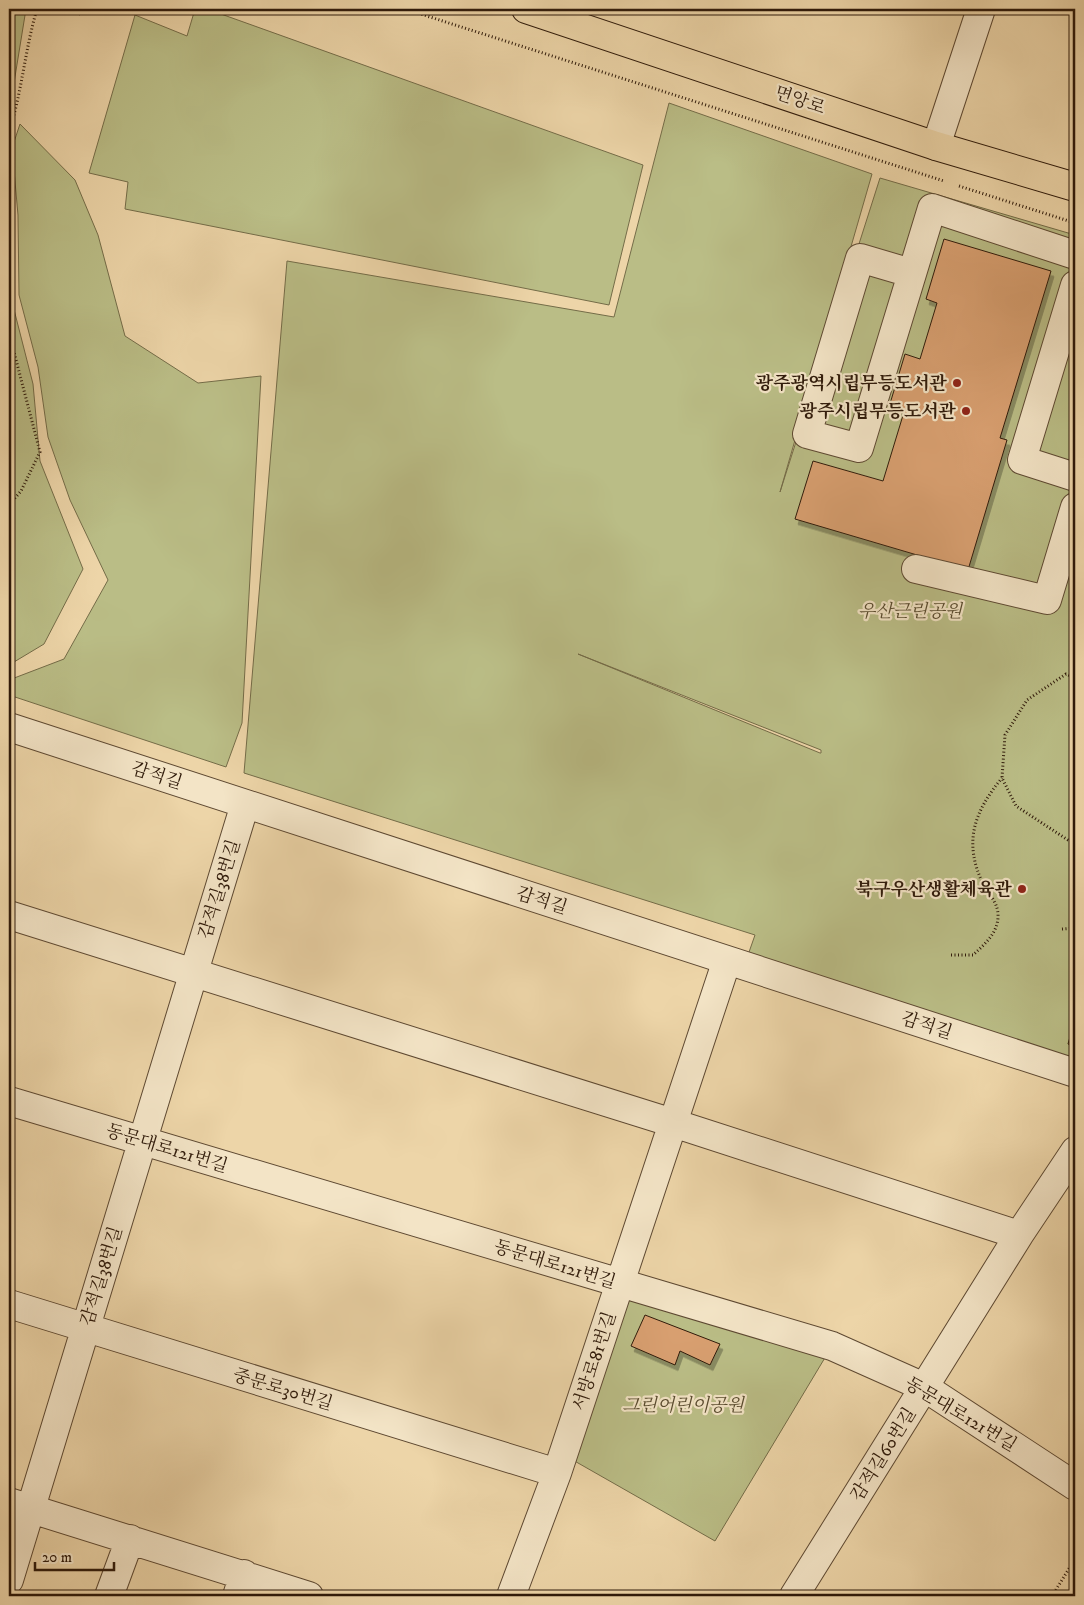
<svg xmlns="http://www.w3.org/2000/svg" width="1084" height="1605" viewBox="0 0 1084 1605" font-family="'IM FELL DW Pica','Noto Serif KR',serif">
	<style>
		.green { fill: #babd86; stroke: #746c48; fill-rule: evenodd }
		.building { fill: #d89f70; stroke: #2f1a0a; filter: url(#shadow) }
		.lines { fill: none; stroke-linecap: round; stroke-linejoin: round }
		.minor-casing { stroke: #5e4932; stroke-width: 30 }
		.major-casing { stroke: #2f1a0a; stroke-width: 30 }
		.path { stroke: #2f1a0a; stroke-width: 3; stroke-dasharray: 1 2.5; stroke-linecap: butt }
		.minor { stroke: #f3e4c6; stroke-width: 28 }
		.major { stroke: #edd5a8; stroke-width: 28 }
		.poi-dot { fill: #8f2418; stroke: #f3e4c6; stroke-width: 2 }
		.labels { text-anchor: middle; stroke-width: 4.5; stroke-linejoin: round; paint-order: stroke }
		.street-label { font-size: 18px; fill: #2f1a0a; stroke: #f3e4c6 }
		.poi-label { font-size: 18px; font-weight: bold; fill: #2f1a0a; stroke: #f3e4c6; text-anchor: end }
		.park-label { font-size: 18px; font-style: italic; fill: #594b2f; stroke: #f3e4c6 }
	</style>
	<defs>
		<filter id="shadow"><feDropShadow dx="3" dy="5.5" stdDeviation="0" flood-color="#0004"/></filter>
	</defs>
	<rect width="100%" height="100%" fill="#edd5a8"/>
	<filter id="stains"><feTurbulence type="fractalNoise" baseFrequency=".004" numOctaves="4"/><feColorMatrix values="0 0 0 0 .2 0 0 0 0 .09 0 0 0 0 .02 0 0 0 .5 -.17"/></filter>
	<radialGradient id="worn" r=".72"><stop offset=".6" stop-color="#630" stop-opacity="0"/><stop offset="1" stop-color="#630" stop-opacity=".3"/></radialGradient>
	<path class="green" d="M 9,9 L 26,9 L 13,89 L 9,90 Z
		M 195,9 L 207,9 L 643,165 L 609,305 L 125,209 L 128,182 L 89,173 L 135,15 L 187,36 Z
		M 669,103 L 872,174 L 780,492 L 880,178 L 1075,235 L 1075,1070 L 748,955 L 755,935 L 244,773 L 287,261 L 614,317 ZM 578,654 L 821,750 L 821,753 L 820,753 Z
		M 20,124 L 75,180 L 98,235 L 125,336 L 198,383 L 261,376 L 242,723 L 226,767 L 9,695 L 9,680 L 64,659 L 108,580 L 70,500 L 48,437 L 38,367 L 19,295 L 18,215 L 12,148 Z
		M 9,290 L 33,384 L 40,461 L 83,569 L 44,644 L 9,665 Z
		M 620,1283 L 832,1346 L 715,1541 L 564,1455 Z"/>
	<path class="building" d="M 944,239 L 1051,271 L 1000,438 L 1007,440 L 968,570 L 795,519 L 813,461 L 883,481 L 904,412 L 889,407 L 905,354 L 920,359 L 937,303 L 926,299 Z
		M 1075,1019 L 1075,1047 L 1068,1044 Z
		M 645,1315 L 720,1344 L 710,1365 L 680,1351 L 675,1365 L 631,1346 Z"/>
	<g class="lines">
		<defs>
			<path id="minor" d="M 936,146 L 981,9
				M 911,273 L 860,258 L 807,434 L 859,448 L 932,208 L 1075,255
				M 1075,285 L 1022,460 L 1075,477
				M 916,569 L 1047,600 L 1075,507
				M 9,727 L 1075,1073
				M 9,915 L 673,1123 L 1019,1235
				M 9,1101 L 832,1346 L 924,1387 L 1075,1486
				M 9,1304 L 557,1473
				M 9,1502 L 309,1596
				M 9,1580 L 245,804
				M 109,1596 L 130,1539
				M 237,1596 L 244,1574
				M 511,1596 L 557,1473 L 727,960
				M 794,1596 L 1019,1235 L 1075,1151"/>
			<path id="major" d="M 526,9 L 936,146 L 1075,187"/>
		</defs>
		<use href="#minor" class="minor-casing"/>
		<use href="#major" class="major-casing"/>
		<path class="path" d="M 66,9 L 80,14
			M 405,9 L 944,181
			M 9,132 C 22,92 25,49 37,9
			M 959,186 L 1075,223
			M 9,333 L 40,452 L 21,491 L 9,505
			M 1074,844 L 1016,806 L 1002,778 L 1005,735 L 1027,700 L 1066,674 L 1075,678
			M 1062,929 L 1075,928
			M 951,955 L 973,955 C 985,944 999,932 998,914 C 997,901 989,895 983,884 C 963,842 974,812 1002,778
			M 1052,1596 L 1075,1559"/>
		<use href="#minor" class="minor"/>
		<use href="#major" class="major"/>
	</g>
	<g class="poi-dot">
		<circle cx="957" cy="383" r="5"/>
		<circle cx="966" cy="411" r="5"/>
		<circle cx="1022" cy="889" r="5"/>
	</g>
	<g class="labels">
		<g class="street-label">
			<text transform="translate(800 100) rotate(19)" y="6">면앙로</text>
			<text transform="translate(157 775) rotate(18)" y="6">감적길</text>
			<text transform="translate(219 889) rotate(-73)" y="6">감적길38번길</text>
			<text transform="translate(542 900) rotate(18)" y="6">감적길</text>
			<text transform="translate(927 1025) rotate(18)" y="6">감적길</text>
			<text transform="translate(167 1148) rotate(17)" y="6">동문대로121번길</text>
			<text transform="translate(555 1264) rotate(17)" y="6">동문대로121번길</text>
			<text transform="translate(101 1276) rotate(-73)" y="6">감적길38번길</text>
			<text transform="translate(594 1361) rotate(-72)" y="6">서방로81번길</text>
			<text transform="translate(283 1389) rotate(17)" y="6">중문로30번길</text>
			<text transform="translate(961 1414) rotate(31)" y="6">동문대로121번길</text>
			<text transform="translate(883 1454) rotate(-58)" y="6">감적길60번길</text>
		</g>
		<g class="poi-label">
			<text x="947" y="389">광주광역시립무등도서관</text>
			<text x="956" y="417">광주시립무등도서관</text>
			<text x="1012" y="895">북구우산생활체육관</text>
		</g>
		<g class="park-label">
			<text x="910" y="617">우산근린공원</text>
			<text x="683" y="1411">그린어린이공원</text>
		</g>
	</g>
	<rect width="1084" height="1605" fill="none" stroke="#edd5a8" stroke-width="30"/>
	<rect x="10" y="10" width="1064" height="1585" fill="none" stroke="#2f1a0a" stroke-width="2.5"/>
	<rect x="15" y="15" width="1054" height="1575" fill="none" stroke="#2f1a0a"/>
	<path d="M35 1562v8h79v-8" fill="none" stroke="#2f1a0a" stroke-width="2.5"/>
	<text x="42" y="1562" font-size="15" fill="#2f1a0a" stroke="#f3e4c6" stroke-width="4" paint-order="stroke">20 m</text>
	<rect width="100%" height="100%" filter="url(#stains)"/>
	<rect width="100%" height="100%" fill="url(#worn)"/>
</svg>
